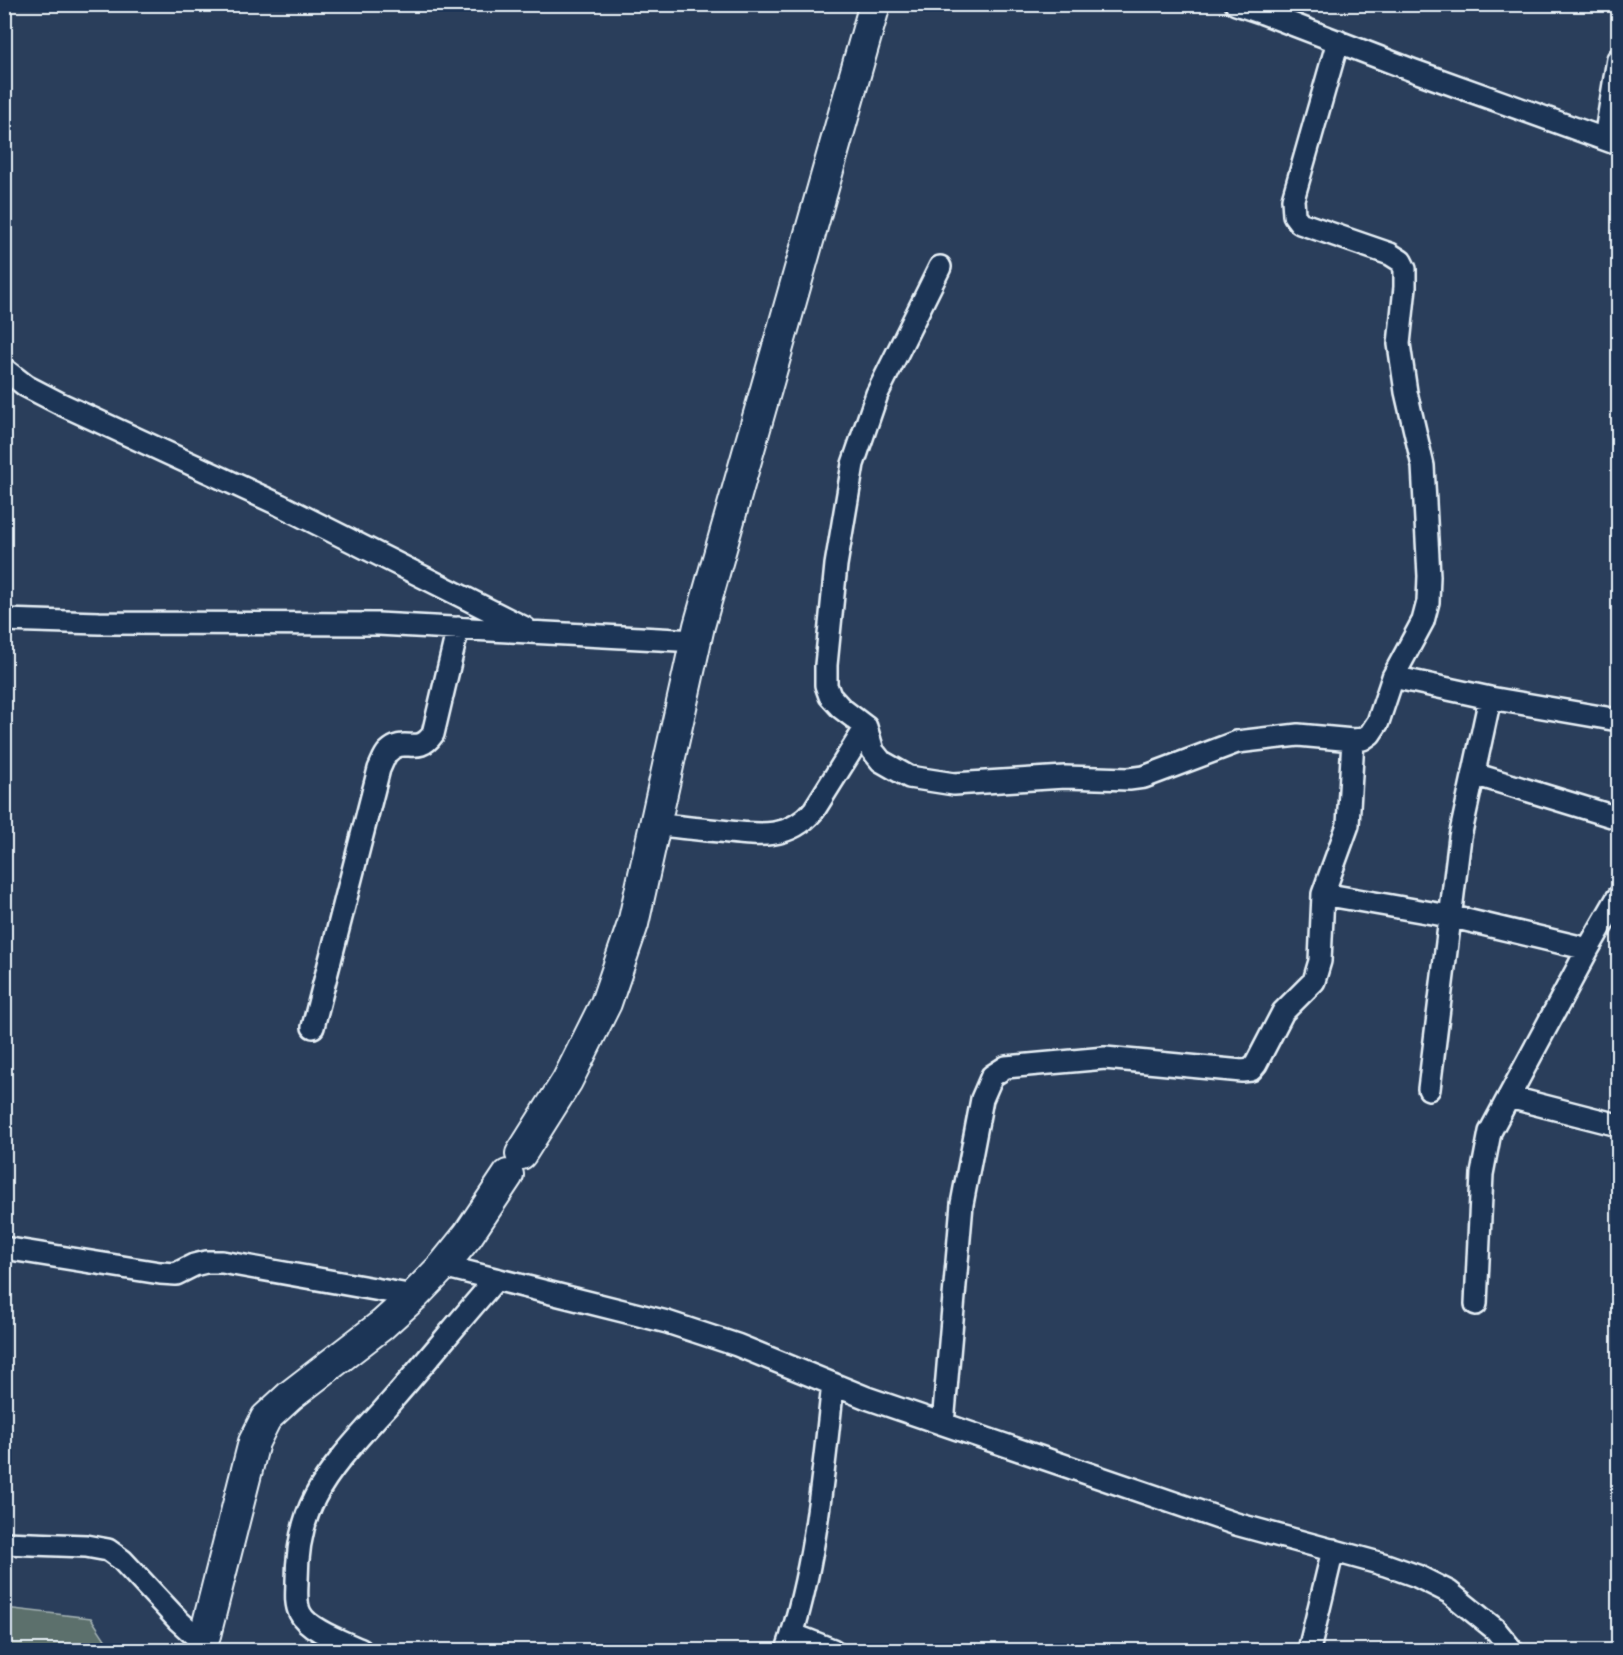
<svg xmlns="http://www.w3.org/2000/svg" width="1623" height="1655" viewBox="0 0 1623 1655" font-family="Kalam,sans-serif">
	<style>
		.green { fill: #5c706c; stroke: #a2b0b2; stroke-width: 1.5 }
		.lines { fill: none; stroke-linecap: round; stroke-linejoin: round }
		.minor-casing { stroke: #e8f1f8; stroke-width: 26 }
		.secondary-casing { stroke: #e8f1f8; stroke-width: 34 }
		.minor { stroke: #1d3557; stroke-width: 21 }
		.secondary { stroke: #1d3557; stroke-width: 30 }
	</style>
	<rect width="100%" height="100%" fill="#2a3e5b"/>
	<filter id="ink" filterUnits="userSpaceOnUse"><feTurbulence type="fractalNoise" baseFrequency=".0167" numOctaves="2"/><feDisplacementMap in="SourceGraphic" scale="12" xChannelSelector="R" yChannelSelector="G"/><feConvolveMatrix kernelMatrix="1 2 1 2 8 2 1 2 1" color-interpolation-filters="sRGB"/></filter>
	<g filter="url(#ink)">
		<path class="green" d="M 5,1608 L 91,1618 L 112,1650 L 5,1650 Z"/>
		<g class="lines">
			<defs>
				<path id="minor" d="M 1236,4 L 1263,13 L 1264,4
					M 1263,13 L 1412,70 L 1618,144
					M 1605,139 L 1618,59
					M 940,267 L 877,394 L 853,464 L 836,565 L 826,665 L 826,685 L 830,696 L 841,708 L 866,727 L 873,751 L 881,761 L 909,777 L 954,784 L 1065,777 L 1129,779 L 1144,777 L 1237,742 L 1298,735 L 1353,740 L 1363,739 L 1370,734 L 1378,722 L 1393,677 L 1423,621 L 1428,602 L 1429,576 L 1423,466 L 1406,392 L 1399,344 L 1405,287 L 1405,269 L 1401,261 L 1390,254 L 1300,223 L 1294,215 L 1293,199 L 1338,41
					M 4,369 L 26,386 L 61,404 L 280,505 L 525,628
					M 4,620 L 99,623 L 378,624 L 696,641
					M 1393,677 L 1490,698 L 1618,720
					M 1474,774 L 1618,818
					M 655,824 C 677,827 698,829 720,831 C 756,835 788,841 814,810 L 866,727
					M 1323,894 L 1449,916 L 1588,949
					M 313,1027 L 379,769 C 382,763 384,756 388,752 C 405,735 417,757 433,734 L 458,628
					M 1429,1089 L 1460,837 L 1490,698
					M 1509,1097 L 1618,1125
					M 4,1248 L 160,1273 L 176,1274 L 194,1265 L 206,1262 L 222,1262 L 414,1296
					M 443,1266 L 667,1322 L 737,1345 L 867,1398 L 1236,1524 L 1386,1565 L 1417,1576 L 1449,1592 L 1495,1629 L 1512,1650
					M 1476,1304 L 1482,1174 L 1490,1132 L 1588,949 L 1618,897
					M 943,1424 L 962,1204 L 982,1099 L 992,1076 L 1006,1067 L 1105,1058 L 1242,1071 L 1251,1070 L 1256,1064 L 1283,1012 L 1314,981 L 1320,961 L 1323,894 L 1348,825 L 1353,740
					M 4,1543 L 86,1546 L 108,1550 L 122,1560 L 179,1621 L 203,1643
					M 792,1634 L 833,1650
					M 361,1650 C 344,1642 308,1630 300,1613 C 295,1603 297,1591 297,1581 C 297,1551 301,1524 315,1497 C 333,1462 369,1427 395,1397 C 429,1358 462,1318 496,1279
					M 787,1650 C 816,1565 823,1473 833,1384
					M 1309,1650 L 1333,1550"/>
				<path id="secondary" d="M 521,1154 L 567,1081 L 606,1003 L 633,924 L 699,626 L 875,4
					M 204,1650 L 203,1643 L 254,1442 L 266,1418 L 291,1395 L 382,1325 L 414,1296 L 443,1266 L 468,1235 L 508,1175"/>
			</defs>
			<use href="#minor" class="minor-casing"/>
			<use href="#secondary" class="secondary-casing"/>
			<use href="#minor" class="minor"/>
			<use href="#secondary" class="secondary"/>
		</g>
	</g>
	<rect width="1623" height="1655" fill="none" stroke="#1d3557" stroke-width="24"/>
	<rect x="12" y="12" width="1599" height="1631" fill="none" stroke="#e8f1f8" stroke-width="2" filter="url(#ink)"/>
</svg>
